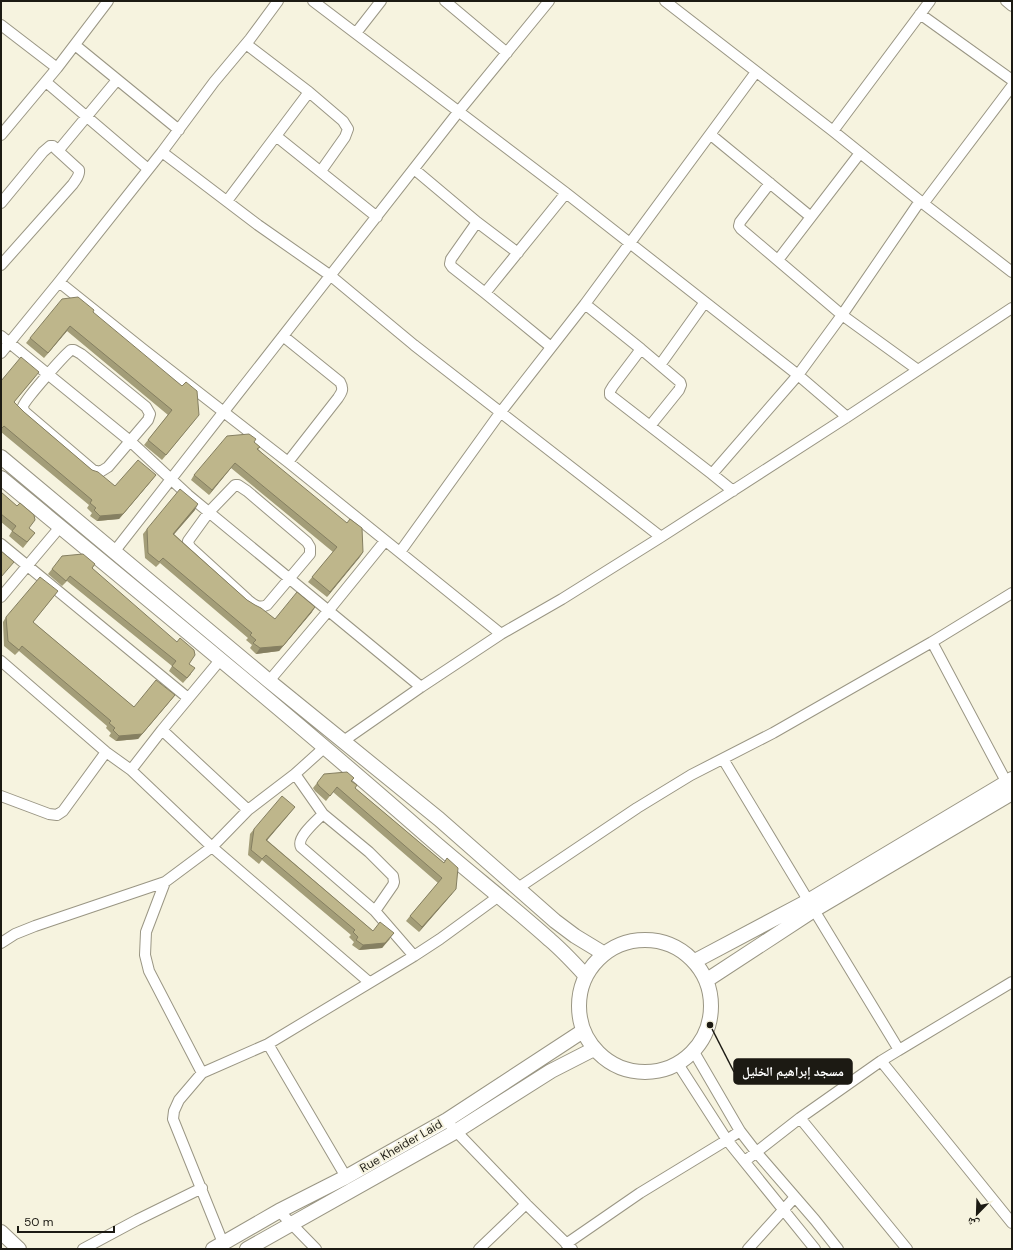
<svg xmlns="http://www.w3.org/2000/svg" width="1013" height="1250" viewBox="0 0 1013 1250" font-family="'DM Sans','Noto Naskh Arabic',sans-serif">
	<style>
		.lines { fill: none; stroke-linecap: round; stroke-linejoin: round }
		.street-casing { stroke: #9a9684; stroke-width: 12 }
		.secondary-casing { stroke: #9a9684; stroke-width: 16 }
		.street { stroke: #fff; stroke-width: 10 }
		.secondary { stroke: #fff; stroke-width: 14 }
		.wall { fill: #a39d78 }
		.shaded-wall { fill: #857f61 }
		.building { fill: #beb68b; stroke: #857f61 }
		.labels { text-anchor: middle; stroke-width: 4; stroke-linejoin: round; paint-order: stroke }
		.street-label { font-size: 12px; fill: #1c1a13; stroke: #f6f3df }
		.leader { fill: none; stroke: #1c1a13; stroke-width: 1.5 }
		.callout-dot { fill: #1c1a13; stroke: #f6f3df; stroke-width: 1.5 }
		.callout { fill: #1c1a13; stroke: #1c1a13; stroke-width: 1.5 }
		.callout-label { font-size: 13px; text-anchor: middle; font-weight: bold; fill: #fff }
	</style>
	<rect width="100%" height="100%" fill="#f6f3df"/>
	<g class="lines">
		<defs>
			<path id="street" d="M 313,1 L 566,193 L 798,375 L 847,417
				M 445,1 L 507,53
				M 665,1 L 833,131 L 920,201 L 1012,272
				M 1006,1 L 1012,6
				M 920,14 L 1012,80
				M 1,25 L 57,68
				M 356,33 L 381,1
				M 75,45 L 179,130
				M 46,82 L 148,169
				M 309,92 L 343,121 L 348,129 L 345,137 L 321,171
				M 833,131 L 930,1
				M 1,135 L 57,68 L 108,1
				M 711,135 L 811,217
				M 276,136 L 377,217
				M 58,151 L 117,80
				M 162,152 L 258,225 L 331,276 L 414,345 L 661,537
				M 414,169 L 477,222 L 451,259 L 450,264 L 452,267 L 485,293 L 551,347
				M 770,183 L 740,222 L 739,226 L 741,229 L 842,315 L 918,370
				M 227,201 L 309,92 L 246,44
				M 1,203 L 43,152 L 50,146 L 53,146 L 56,149 L 79,170 C 80,176 76,179 73,184 L 1,265
				M 923,204 L 1012,86
				M 477,222 L 518,253
				M 778,260 L 860,153
				M 59,282 L 144,350 L 288,462 L 501,634
				M 485,293 L 566,193
				M 585,304 L 641,349 L 613,386 L 610,391 L 610,395 L 712,474 L 798,375 L 842,315 L 920,201
				M 1,336 L 130,441 L 188,495 L 421,687
				M 283,336 L 340,382 C 344,389 342,392 338,398 L 288,462
				M 641,349 L 680,382 L 681,385 L 679,390 L 650,426
				M 71,350 L 74,350 L 81,354 L 146,407 L 150,414 L 148,420 L 108,467 L 100,472 L 93,470 L 25,412 C 24,410 23,409 23,406 C 23,402 65,354 71,350 Z
				M 1,353 L 59,282 L 162,152 L 214,82 L 250,39 L 278,1
				M 660,365 L 705,302
				M 712,474 L 733,491
				M 235,485 L 238,485 L 247,491 L 307,542 L 310,547 L 310,554 L 267,605 C 259,609 254,605 248,600 L 191,548 L 189,545 L 188,541 L 209,512 Z
				M 1,544 L 188,698
				M 114,552 L 459,111 L 549,1
				M 400,552 L 500,413 L 585,304 L 756,72
				M 1,597 L 60,527
				M 932,642 L 1009,787
				M 1,661 L 106,752 L 131,770 L 212,847 L 369,982
				M 269,681 L 329,610 L 385,541
				M 162,730 L 248,810
				M 342,742 L 421,687 L 501,634 L 562,599 L 661,537 L 847,417 L 1012,308
				M 723,759 L 814,910 L 899,1050 L 881,1061
				M 131,770 L 162,730 L 221,659
				M 295,774 L 323,814 L 369,852 L 393,876 L 394,882 L 393,885 L 375,911
				M 1,796 L 49,814 L 57,815 L 63,811 L 106,752
				M 323,814 C 316,821 296,838 301,847 L 375,911 L 414,956
				M 165,882 L 146,932 L 145,955 L 149,971 L 202,1073
				M 518,888 L 637,808 L 691,775 L 773,733 L 932,642 L 1012,593
				M 1,943 L 15,934 L 35,926 L 165,882 L 212,847 L 248,810 L 295,774 L 325,747
				M 268,1044 L 346,1177
				M 899,1050 L 1012,982
				M 694,1052 L 740,1131 L 757,1153 L 815,1220 L 838,1249
				M 678,1064 L 727,1140 L 815,1249
				M 800,1118 L 907,1249
				M 451,1126 L 526,1204 L 572,1249
				M 745,1161 L 800,1118 L 881,1061 L 1012,1223
				M 279,1211 L 316,1249
				M 223,1243 L 173,1119 L 174,1111 L 179,1100 L 202,1073 L 268,1044 L 414,956 L 440,939 L 499,896
				M 566,1244 L 640,1193 L 727,1140 L 740,1131
				M 83,1249 L 137,1220 L 202,1188
				M 479,1249 L 526,1204
				M 748,1249 L 795,1197"/>
			<path id="secondary" d="M 1,457 L 269,681 L 439,819 L 555,921 L 575,936 L 603,953
				M 1,478 C 144,596 287,713 426,835 C 467,871 510,904 550,940 C 563,951 574,963 585,975
				M579 1006a66 66 0 1 1 132 0a66 66 0 1 1-132 0Z
				M 695,961 L 808,901 L 1012,779
				M 707,980 L 814,910 L 1012,793
				M 1,1232 L 19,1249
				M 213,1249 L 279,1211 L 346,1177 L 447,1120 L 583,1031
				M 247,1249 L 455,1132 L 551,1071 L 594,1049"/>
		</defs>
		<use href="#street" class="street-casing"/>
		<use href="#secondary" class="secondary-casing"/>
		<use href="#street" class="street"/>
		<use href="#secondary" class="secondary"/>
	</g>
	<path class="wall" d="M 93,312 L 195,420 L 162,460 L 144,445 L 168,415 L 67,331 L 44,358 L 26,343 L 30,338 Z
		M 35,377 L 14,402 L 24,412 L 92,470 L 115,486 L 152,480 L 119,519 L 97,521 L 90,516 L 92,513 L 87,508 L 89,505 L 1,432 L 1,381 Z
		M 254,442 L 260,447 L 258,449 L 363,552 L 327,597 L 308,582 L 333,552 L 231,468 L 209,495 L 191,480 L 194,475 Z
		M 1,492 L 29,529 L 35,533 L 23,548 L 9,536 L 12,531 L 1,522 Z
		M 195,510 L 174,534 L 247,600 L 275,619 L 312,612 L 279,651 L 256,654 L 250,648 L 252,645 L 246,640 L 248,638 L 160,563 L 156,567 L 145,558 L 143,534 L 147,529 Z
		M 95,564 L 92,568 L 189,664 L 191,674 L 183,683 L 169,671 L 172,666 L 67,581 L 62,586 L 48,574 L 52,569 Z
		M 58,591 L 33,622 L 134,707 L 175,695 L 171,700 L 138,739 L 116,741 L 109,736 L 111,733 L 106,728 L 107,726 L 19,651 L 15,655 L 4,646 L 3,622 L 6,617 Z
		M 354,778 L 352,781 L 355,788 L 444,863 L 452,894 L 419,932 L 406,921 L 410,916 L 438,883 L 333,792 L 326,801 L 315,791 L 313,788 L 317,783 Z
		M 291,812 L 267,840 L 373,931 L 390,939 L 382,948 L 359,950 L 352,945 L 354,942 L 349,937 L 351,935 L 262,860 L 259,864 L 248,855 L 250,834 L 254,829 Z"/>
	<path class="shaded-wall" d="M 70,326 L 67,331 L 44,358 L 48,353 Z
		M 235,463 L 231,468 L 209,495 L 212,490 Z
		M 156,475 L 152,480 L 119,519 L 97,521 L 100,516 Z
		M 198,504 L 195,510 L 170,539 L 173,534 Z
		M 363,552 L 360,557 L 327,597 L 330,592 Z
		M 315,607 L 312,612 L 279,651 L 256,654 L 260,648 Z
		M 175,695 L 171,700 L 138,739 L 116,741 L 119,736 Z
		M 295,807 L 291,812 L 263,845 L 266,840 Z
		M 456,889 L 452,894 L 419,932 L 422,927 Z
		M 394,933 L 382,948 L 359,950 L 363,945 Z"/>
	<path class="building" d="M 78,297 L 94,310 L 93,312 L 182,386 L 186,382 L 197,391 L 199,415 L 166,455 L 148,440 L 172,410 L 70,326 L 48,353 L 30,338 L 62,299 Z
		M 21,357 L 39,372 L 14,402 L 24,412 L 92,470 L 98,472 L 115,486 L 138,460 L 156,475 L 123,514 L 100,516 L 94,510 L 96,508 L 90,503 L 92,500 L 4,426 L 1,429 L 1,381 Z
		M 249,434 L 256,439 L 254,442 L 260,447 L 257,449 L 347,523 L 350,519 L 362,528 L 363,552 L 330,592 L 312,577 L 337,547 L 235,463 L 212,490 L 194,475 L 227,436 Z
		M 180,489 L 198,504 L 173,534 L 247,600 L 255,605 L 261,608 L 275,619 L 297,592 L 315,607 L 283,646 L 260,648 L 253,643 L 256,640 L 250,635 L 252,633 L 163,558 L 159,562 L 148,553 L 147,529 Z
		M 1,492 L 17,506 L 20,503 L 34,515 L 35,520 L 29,528 L 35,533 L 27,542 L 12,531 L 16,526 L 1,514 Z
		M 1,551 L 14,562 L 1,577 Z
		M 83,554 L 95,564 L 92,568 L 177,642 L 180,638 L 194,650 L 195,655 L 189,664 L 195,668 L 187,678 L 172,666 L 176,661 L 70,576 L 66,581 L 52,569 L 62,556 Z
		M 40,577 L 58,591 L 33,622 L 134,707 L 156,680 L 175,695 L 142,734 L 119,736 L 113,730 L 115,728 L 109,723 L 111,721 L 22,646 L 19,650 L 8,641 L 6,617 Z
		M 347,772 L 354,778 L 351,781 L 357,785 L 355,788 L 444,863 L 447,858 L 458,868 L 456,889 L 422,927 L 410,916 L 442,878 L 337,787 L 330,796 L 319,786 L 317,783 L 324,774 Z
		M 282,796 L 295,807 L 266,840 L 373,931 L 380,922 L 394,933 L 385,943 L 363,945 L 356,940 L 358,937 L 353,932 L 355,930 L 266,855 L 262,859 L 251,850 L 254,829 Z"/>
	<g class="labels">
		<g class="street-label">
			<text transform="translate(401 1146) rotate(-30)" y="4">Rue Kheider Laid</text>
		</g>
	</g>
	<path class="leader" d="M710 1025L734 1072"/>
	<circle class="callout-dot" cx="710" cy="1025" r="4"/>
	<rect class="callout" x="734" y="1059" width="118" height="25" rx="4"/>
	<g class="callout-label">
		<text x="793" y="1076">مسجد إبراهيم الخليل</text>
	</g>
	<rect width="1013" height="1250" fill="none" stroke="#1c1a13" stroke-width="4"/>
	<g transform="translate(977 1214) rotate(203)" stroke="#f6f3df" stroke-width="3" paint-order="stroke">
	<path d="M0-3L7 15L0 10L-7 15Z" fill="#1c1a13"/>
	<text y="-6" font-size="11" font-weight="bold" text-anchor="middle" fill="#1c1a13">ش</text>
	</g>
	<path d="M18 1226v6h96v-6" fill="none" stroke="#1c1a13" stroke-width="2"/>
	<text x="24" y="1226" font-size="12" fill="#1c1a13" stroke="#f6f3df" stroke-width="3" paint-order="stroke">50 m</text>
</svg>
